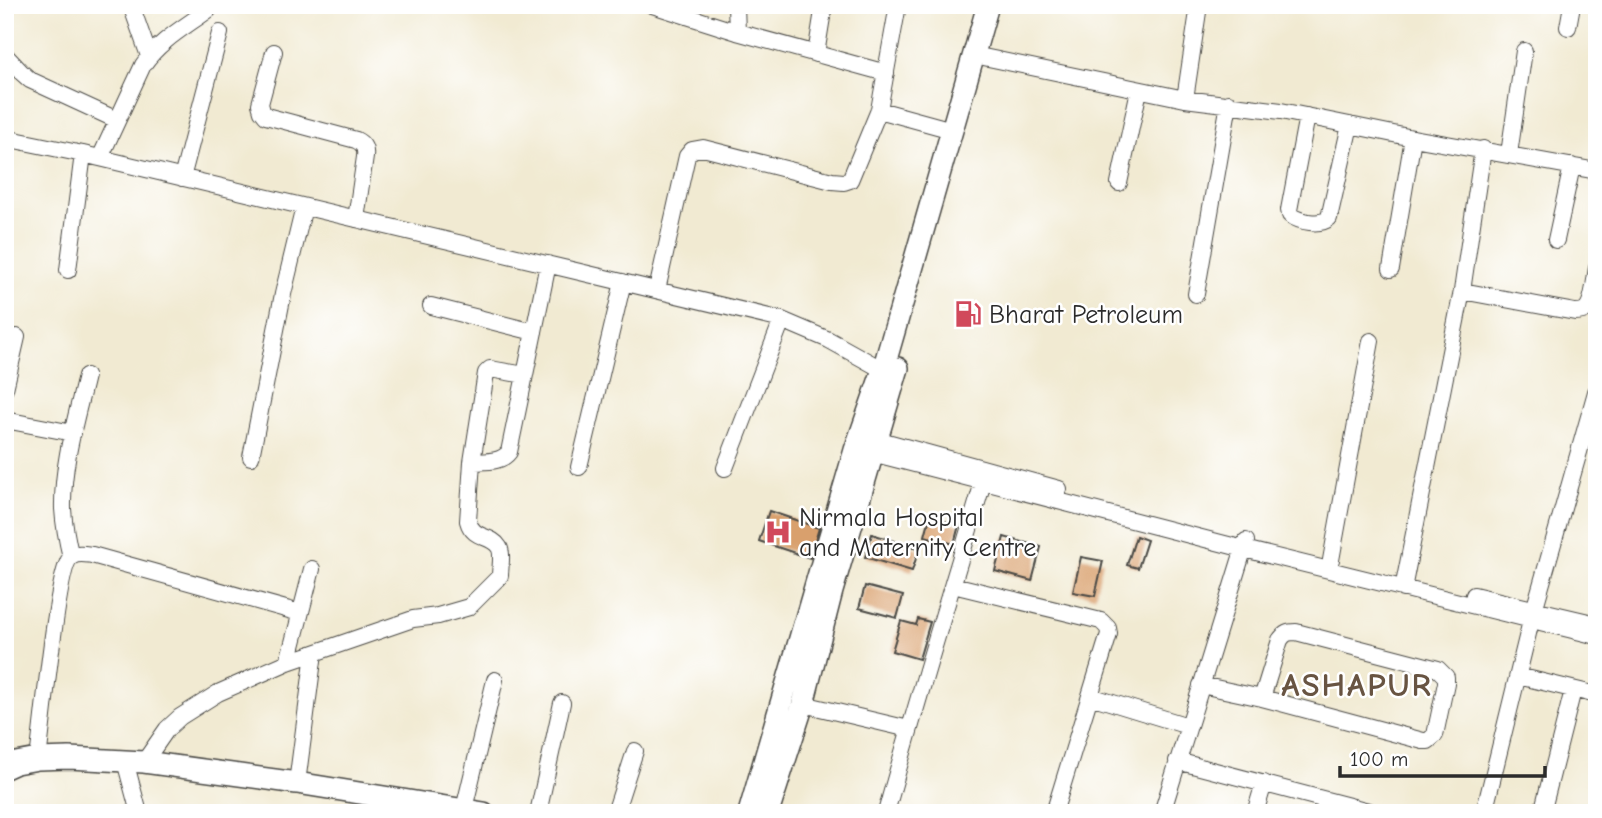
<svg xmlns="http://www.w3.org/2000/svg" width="1602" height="818" viewBox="0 0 1602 818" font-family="'Comic Neue',sans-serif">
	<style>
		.building { fill: #d9a06d }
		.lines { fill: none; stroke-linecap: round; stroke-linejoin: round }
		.minor-casing { stroke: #494844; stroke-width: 18 }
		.major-casing { stroke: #494844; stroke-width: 24 }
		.minor { stroke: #fff; stroke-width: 16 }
		.major { stroke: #fff; stroke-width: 21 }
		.labels { text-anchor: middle; stroke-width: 5; stroke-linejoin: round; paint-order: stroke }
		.poi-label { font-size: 26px; fill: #2b2b2b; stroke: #fff; text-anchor: start }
		.district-label { font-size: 33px; font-weight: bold; letter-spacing: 2px; fill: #685442; stroke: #fff }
	</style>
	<rect width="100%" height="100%" fill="#fff"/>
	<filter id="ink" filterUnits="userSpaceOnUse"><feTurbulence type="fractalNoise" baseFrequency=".0143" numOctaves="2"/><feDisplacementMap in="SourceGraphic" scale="14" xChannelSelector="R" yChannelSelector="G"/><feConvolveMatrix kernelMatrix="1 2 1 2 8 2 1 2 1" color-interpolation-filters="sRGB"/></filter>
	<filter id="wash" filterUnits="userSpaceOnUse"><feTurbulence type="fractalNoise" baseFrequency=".00686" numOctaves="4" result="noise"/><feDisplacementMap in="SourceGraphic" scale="28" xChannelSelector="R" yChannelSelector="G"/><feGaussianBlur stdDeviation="1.57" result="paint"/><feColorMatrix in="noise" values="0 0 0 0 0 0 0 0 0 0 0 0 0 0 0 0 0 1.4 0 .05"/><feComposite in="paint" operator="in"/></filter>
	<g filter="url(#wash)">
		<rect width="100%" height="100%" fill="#f1ead2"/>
		<g id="blocks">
			<path class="building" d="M 769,511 L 819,528 L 810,558 L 759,541 Z
				M 930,517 L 959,525 L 954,544 L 925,536 Z
				M 872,534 L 919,549 L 912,571 L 865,557 Z
				M 1136,536 L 1147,540 L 1138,568 L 1127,565 Z
				M 1004,537 L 1041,547 L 1032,581 L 995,571 Z
				M 1081,557 L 1103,561 L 1095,596 L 1073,592 Z
				M 865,586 L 903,596 L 897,618 L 859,608 Z
				M 918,619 L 930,622 L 919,659 L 892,651 L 901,621 L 916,625 Z"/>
		</g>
	</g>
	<g filter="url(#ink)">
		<use href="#blocks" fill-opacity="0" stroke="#494844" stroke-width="2"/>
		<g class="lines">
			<defs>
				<path id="minor" d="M 131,5 L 149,56
					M 652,5 L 737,32 L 886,73
					M 736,5 L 737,32
					M 1568,27 L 1572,5
					M 274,52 L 260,104 L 262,111 L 266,116 L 356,140 C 364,144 366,149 365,157 L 356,219
					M 816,54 L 824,5
					M 5,55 L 21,72 L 30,80 L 117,120
					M 974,55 L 1185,99 L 1281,111 L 1413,138 L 1597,171
					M 1185,99 L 1199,5
					M 879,110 L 952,130
					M 1307,116 L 1289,210 L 1290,215 C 1300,222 1320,226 1329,218 L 1350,125
					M 5,138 L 83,154 L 782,320 L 829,340 L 883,370
					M 1509,154 L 1524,51
					M 100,158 L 143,65 C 159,41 185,27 208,10 L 211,5
					M 182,178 L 220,33
					M 1119,183 L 1139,90
					M 1556,240 L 1572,166
					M 1391,269 L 1413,138
					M 68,270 L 83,154
					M 657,290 L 687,156 L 692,150 L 703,148 L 832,181 L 844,182 L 850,180 L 879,110 L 898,5
					M 1462,291 L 1575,312 C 1579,312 1583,312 1586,309 C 1593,303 1595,278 1597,268
					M 1196,294 L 1229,103
					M 431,306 L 534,332
					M 5,389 L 17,337
					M 5,420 L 73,433
					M 876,439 L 1059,489
					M 872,453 L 1244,549 L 1597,636
					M 251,457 L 283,294 L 304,207
					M 472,462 C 485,461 501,463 509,452 L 548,264
					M 579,467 L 623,282
					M 725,468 L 782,320
					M 71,557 C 67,541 64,525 63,509 C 62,464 76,419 86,376
					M 1331,560 L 1371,341
					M 953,585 L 1101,621 L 1108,628 L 1109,634 L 1054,813
					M 1403,589 L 1462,291 L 1483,149
					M 1474,595 L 1597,624
					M 288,662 L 312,569
					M 1518,676 L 1597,695
					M 1201,685 L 1262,698 L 1423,741 L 1428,741 L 1435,735 L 1446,683 L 1446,677 L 1438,669 L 1296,632 C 1288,632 1285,633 1280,640 L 1262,698
					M 1090,696 L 1188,726
					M 803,704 L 909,729
					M 38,759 C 42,732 57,568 71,557 C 77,552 85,554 92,555 L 300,613
					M 125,761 L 139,813
					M 1177,761 L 1376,813
					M 144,762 L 167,729 L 180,717 L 218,693 L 288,662 L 413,619 L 438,616 L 469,607 L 500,576 C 500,568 503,553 499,547 C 491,534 473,540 468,521 L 472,462 L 486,373 L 490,369 L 525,375
					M 297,783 L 314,653
					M 464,809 L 495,680
					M 538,813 L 562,703
					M 615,813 L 635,751
					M 888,813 L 887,809 C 918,696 953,585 986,472
					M 1162,813 L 1246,541
					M 1255,813 L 1264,783
					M 1484,813 L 1531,621 L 1596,392
					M 1542,813 L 1573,690"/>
				<path id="major" d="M 5,768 L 16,763 L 38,759 L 69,758 L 144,762 L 297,783 L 484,813
					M 749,813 L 855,450 L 883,370 L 988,5
					M 768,813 L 803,704 L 832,591 L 898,368"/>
			</defs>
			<use href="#minor" class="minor-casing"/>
			<use href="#major" class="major-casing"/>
			<use href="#minor" class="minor"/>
			<use href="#major" class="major"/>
		</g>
	</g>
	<defs>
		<symbol id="fuel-bare" viewBox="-9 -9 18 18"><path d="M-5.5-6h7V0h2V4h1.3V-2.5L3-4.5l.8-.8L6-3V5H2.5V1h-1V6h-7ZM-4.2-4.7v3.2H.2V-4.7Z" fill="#d1495b" stroke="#fff" stroke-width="2.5" paint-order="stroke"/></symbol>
		<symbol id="hospital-bare" viewBox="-9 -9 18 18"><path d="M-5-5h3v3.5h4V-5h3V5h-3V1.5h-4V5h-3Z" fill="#d1495b" stroke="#fff" stroke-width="2.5" paint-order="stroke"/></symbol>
	</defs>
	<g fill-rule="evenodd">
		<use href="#fuel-bare" x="949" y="295" width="38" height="38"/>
		<use href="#hospital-bare" x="759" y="513" width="38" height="38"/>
	</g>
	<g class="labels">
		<g class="poi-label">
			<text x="989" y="323">Bharat Petroleum</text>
			<text x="799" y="526">Nirmala Hospital<tspan x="799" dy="30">and Maternity Centre</tspan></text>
		</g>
		<g class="district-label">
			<text x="1357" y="696">ASHAPUR</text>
		</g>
	</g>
	<rect width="1602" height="818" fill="none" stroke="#fff" stroke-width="28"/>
	<path d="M1340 766v10h205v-10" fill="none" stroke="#2b2b2b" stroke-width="3.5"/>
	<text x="1350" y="766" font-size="21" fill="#2b2b2b" stroke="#ffffff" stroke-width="5" paint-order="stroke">100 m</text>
</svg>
